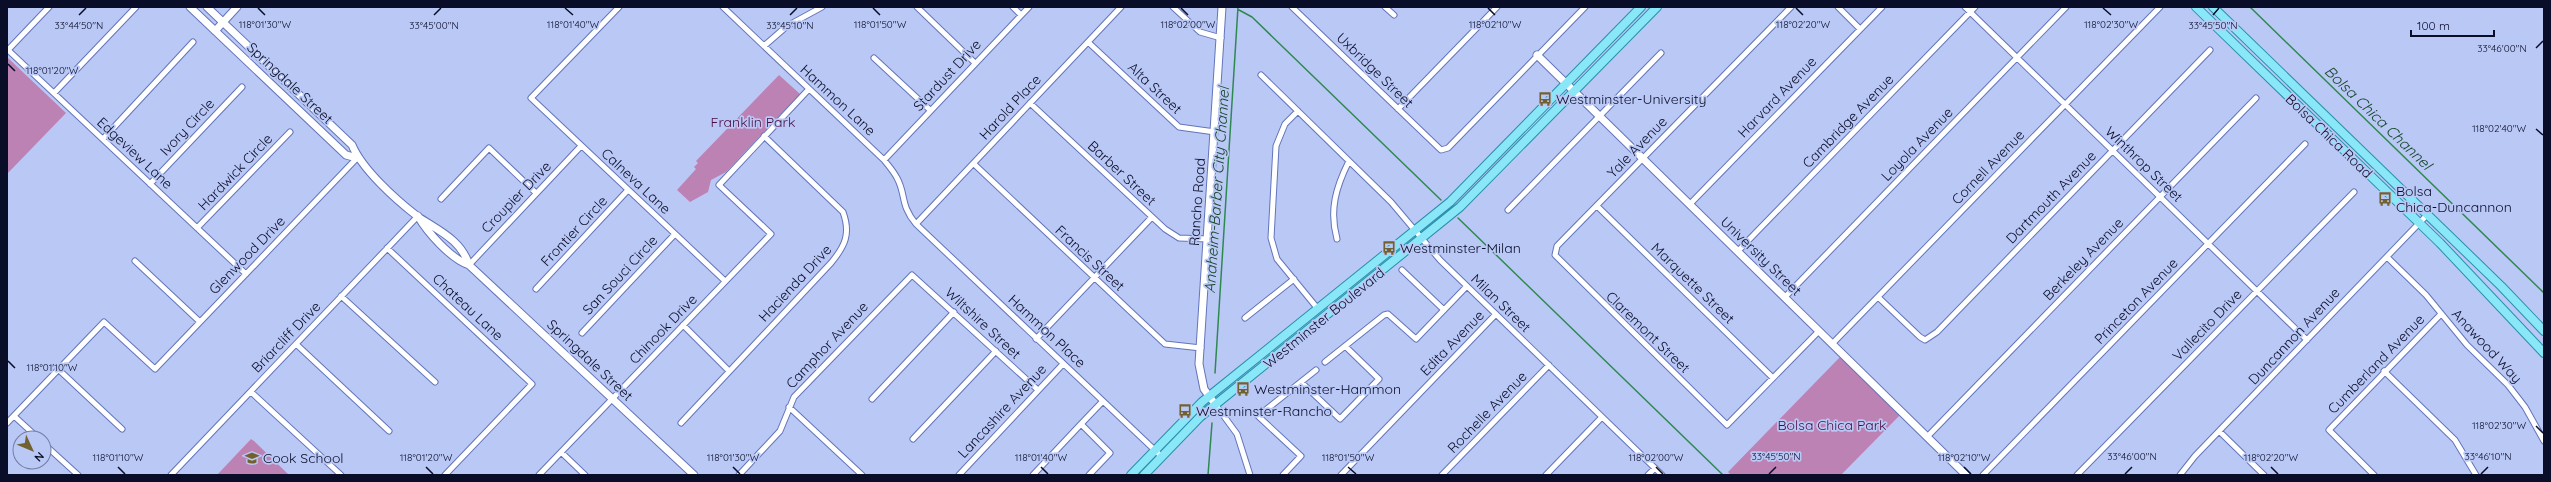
<svg xmlns="http://www.w3.org/2000/svg" width="2551" height="482" viewBox="0 0 2551 482" font-family="Quicksand,sans-serif">
	<style>
		.green { fill: #bd82b4 }
		.lines { fill: none; stroke-linecap: round; stroke-linejoin: round }
		.stream { stroke: #2e894f; stroke-width: 1.5 }
		.street-casing { stroke: #6375ba; stroke-width: 7 }
		.secondary-casing { stroke: #6375ba; stroke-width: 9 }
		.primary-casing { stroke: #2a90ab; stroke-width: 10 }
		.street { stroke: #fff; stroke-width: 5 }
		.secondary { stroke: #fff; stroke-width: 7 }
		.primary { stroke: #89e7f7; stroke-width: 8 }
		.ticks { fill: none; stroke: #090d28; stroke-width: 1.5 }
		.labels { text-anchor: middle; stroke-width: 3.5; stroke-linejoin: round; paint-order: stroke }
		.street-label { font-size: 14px; fill: #090d28; stroke: #bac8f6 }
		.poi-label { font-size: 14px; fill: #090d28; stroke: #bac8f6; text-anchor: start }
		.park-label { font-size: 14px; fill: #480d43; stroke: #bac8f6 }
		.water-label { font-size: 15px; font-style: italic; fill: #154526; stroke: #bac8f6 }
		.ticks-label { font-size: 10px; text-anchor: middle; fill: #090d28; stroke: #bac8f6; stroke-width: 3.5; stroke-linejoin: round; paint-order: stroke }
	</style>
	<rect width="100%" height="100%" fill="#bac8f6"/>
	<path class="green" d="M 8,58 L 66,113 L 7,174 L 7,59 Z
		M 779,75 L 800,94 L 726,172 L 711,180 L 708,192 L 690,202 L 677,190 L 696,169 L 694,167 L 698,163 L 696,161 Z
		M 1840,357 L 1900,415 L 1841,475 L 1731,475 L 1728,472 Z
		M 251,439 L 254,441 L 289,475 L 217,475 Z"/>
	<g class="lines">
		<path class="stream" d="M 2250,7 L 2544,293
			M 1239,10 L 1252,17 L 1441,200
			M 1458,218 L 1723,475
			M 1215,373 L 1238,7
			M 1208,475 L 1212,423"/>
		<defs>
			<path id="street" d="M 619,7 L 531,98 L 725,281
				M 723,7 L 884,160 C 889,166 894,172 897,178 C 906,194 900,205 916,224 L 1161,456
				M 917,7 L 975,63
				M 1013,7 L 1021,15
				M 1173,7 L 1200,32 L 1221,38
				M 1292,7 L 1441,150 L 1448,148 L 1585,7
				M 1385,7 L 1394,15
				M 1791,7 L 1557,246 L 1555,255 L 1727,425 L 1819,331
				M 1838,7 L 1860,29
				M 1965,7 L 2307,340
				M 1088,42 L 1179,127 L 1215,132
				M 764,46 L 787,26 L 822,7
				M 8,50 L 246,274
				M 7,51 L 49,7
				M 874,58 L 930,110
				M 1261,75 L 1391,202 L 1440,260 L 1662,475
				M 54,93 L 136,7
				M 1030,103 L 1165,229 L 1179,238 L 1208,239
				M 1398,109 L 1497,7
				M 1298,111 L 1285,124 L 1276,146 L 1271,238 L 1277,259 L 1318,309
				M 103,139 L 193,42
				M 884,160 L 1029,7
				M 974,164 L 1165,344 L 1201,348
				M 150,184 L 242,87
				M 441,199 L 489,148 L 536,193
				M 1690,204 L 1882,7
				M 1597,206 L 1773,378
				M 1508,210 L 1661,53
				M 916,224 L 1121,7
				M 197,228 L 290,132
				M 1337,239 C 1329,210 1336,187 1349,161
				M 387,248 L 532,384 L 445,475
				M 1738,251 L 1975,7
				M 2387,257 L 2426,295 L 2467,345 L 2508,385 L 2525,407 L 2544,441
				M 135,261 L 200,322
				M 469,265 L 581,146
				M 1402,270 L 1444,310
				M 536,289 L 628,190
				M 341,296 L 435,382
				M 1785,297 L 2066,7
				M 1878,297 L 1920,337 L 1925,340 L 1937,332 L 2210,50
				M 1245,318 L 1294,279
				M 683,325 L 729,371
				M 582,333 L 675,234
				M 1036,339 L 1152,217
				M 296,344 L 389,431
				M 1832,344 L 2160,7
				M 1325,362 L 1384,315 L 1388,314 L 1416,339 L 1467,286
				M 58,369 L 122,429
				M 2384,371 L 2455,440 L 2476,475
				M 1301,382 L 1340,419 L 1379,379 L 1345,346
				M 251,392 L 341,475
				M 872,399 L 954,312
				M 1215,404 L 1237,434 L 1250,475
				M 789,407 L 862,475
				M 14,416 L 38,438
				M 7,423 L 104,322 L 155,369 L 357,158
				M 681,423 L 831,263 C 845,246 851,234 843,212 L 764,136
				M 1081,424 L 1103,401
				M 2219,431 L 2264,475
				M 1927,437 L 2256,98
				M 913,439 L 996,351
				M 44,444 L 78,475
				M 561,452 L 585,475
				M 171,475 L 418,216
				M 539,475 L 771,234 L 719,185 L 809,89
				M 739,475 L 780,431 L 794,397 L 912,275 L 1038,390
				M 959,475 L 1063,364
				M 1033,475 L 1081,424 L 1110,453 L 1089,475
				M 1283,475 L 1301,456 L 1258,416 L 1316,370
				M 1341,475 L 1496,314
				M 1442,475 L 1549,365
				M 1546,475 L 1602,417
				M 1648,475 L 1655,468
				M 1983,475 L 2305,144
				M 2077,475 L 2354,192
				M 2180,475 L 2195,456 L 2428,214
				M 2374,475 L 2329,430 L 2441,314"/>
			<path id="secondary" d="M 190,7 L 346,155 L 357,158
				M 207,7 L 352,145 C 362,169 395,199 417,216 C 437,230 461,239 469,265
				M 215,31 L 237,7
				M 1537,55 L 1966,475
				M 418,216 C 427,232 451,259 469,265 L 694,475
				M 1215,404 L 1204,389 L 1199,364 L 1222,7"/>
			<path id="primary" d="M 2196,7 L 2440,243 L 2544,353
				M 2213,7 L 2501,286 L 2544,331
				M 1131,475 L 1202,402 L 1450,202 L 1641,7
				M 1144,475 L 1200,417 L 1460,207 L 1657,7"/>
		</defs>
		<use href="#street" class="street-casing"/>
		<use href="#secondary" class="secondary-casing"/>
		<use href="#primary" class="primary-casing"/>
		<use href="#street" class="street"/>
		<use href="#secondary" class="secondary"/>
		<use href="#primary" class="primary"/>
	</g>
	<path class="ticks" d="M 258,8 L 265,15M 565,8 L 573,15M 873,8 L 880,15M 1181,8 L 1188,15M 1488,8 L 1495,15M 1796,8 L 1803,15M 2103,8 L 2111,15M 79,15 L 86,8M 434,15 L 441,8M 790,15 L 797,8M 2213,15 L 2219,8M 2536,48 L 2543,41M 8,64 L 15,71M 2536,129 L 2543,135M 8,361 L 15,368M 2536,426 L 2543,433M 118,467 L 125,474M 426,467 L 433,474M 733,467 L 740,474M 1041,467 L 1048,474M 1348,467 L 1356,474M 1656,467 L 1663,474M 1964,467 L 1971,474M 2271,467 L 2278,474M 1769,474 L 1776,467M 2125,474 L 2132,467M 2481,474 L 2488,467"/>
	<defs>
		<symbol id="bus-bare" viewBox="-9 -9 18 18"><path d="M-5-6H5V4H4V6H2V4H-2V6H-4V4H-5ZM-3.5-4V0h7V-4ZM-3.5 1.2v1.5H-2V1.2ZM2 1.2v1.5H3.5V1.2Z" fill="#71612f" stroke="#bac8f6" stroke-width="2.5" paint-order="stroke"/></symbol>
		<symbol id="school-bare" viewBox="-9 -9 18 18"><path d="M0-5L7-2L0 1L-7-2ZM-4 1L0 2.5L4 1V4Q0 6-4 4Z" fill="#71612f" stroke="#bac8f6" stroke-width="2.5" paint-order="stroke"/></symbol>
	</defs>
	<g fill-rule="evenodd">
		<use href="#bus-bare" x="1535" y="89" width="20" height="20"/>
		<use href="#bus-bare" x="2375" y="189" width="20" height="20"/>
		<use href="#bus-bare" x="1379" y="238" width="20" height="20"/>
		<use href="#bus-bare" x="1233" y="379" width="20" height="20"/>
		<use href="#bus-bare" x="1175" y="401" width="20" height="20"/>
		<use href="#school-bare" x="242" y="448" width="20" height="20"/>
	</g>
	<g class="labels">
		<g class="street-label">
			<text transform="translate(1375 70) rotate(44)" y="5">Uxbridge Street</text>
			<text transform="translate(947 75) rotate(-47)" y="5">Stardust Drive</text>
			<text transform="translate(290 83) rotate(43)" y="5">Springdale Street</text>
			<text transform="translate(1155 88) rotate(43)" y="5">Alta Street</text>
			<text transform="translate(1777 97) rotate(-46)" y="5">Harvard Avenue</text>
			<text transform="translate(838 100) rotate(43)" y="5">Hammon Lane</text>
			<text transform="translate(1010 107) rotate(-47)" y="5">Harold Place</text>
			<text transform="translate(1848 121) rotate(-46)" y="5">Cambridge Avenue</text>
			<text transform="translate(187 127) rotate(-47)" y="5">Ivory Circle</text>
			<text transform="translate(2329 136) rotate(44)" y="5">Bolsa Chica Road</text>
			<text transform="translate(1917 144) rotate(-46)" y="5">Loyola Avenue</text>
			<text transform="translate(1637 147) rotate(-46)" y="5">Yale Avenue</text>
			<text transform="translate(135 153) rotate(43)" y="5">Edgeview Lane</text>
			<text transform="translate(2144 164) rotate(44)" y="5">Winthrop Street</text>
			<text transform="translate(1988 167) rotate(-46)" y="5">Cornell Avenue</text>
			<text transform="translate(235 172) rotate(-46)" y="5">Hardwick Circle</text>
			<text transform="translate(1122 173) rotate(43)" y="5">Barber Street</text>
			<text transform="translate(636 181) rotate(43)" y="5">Calneva Lane</text>
			<text transform="translate(516 197) rotate(-46)" y="5">Croupier Drive</text>
			<text transform="translate(2051 197) rotate(-46)" y="5">Dartmouth Avenue</text>
			<text transform="translate(1197 202) rotate(-86)" y="5">Rancho Road</text>
			<text transform="translate(574 231) rotate(-47)" y="5">Frontier Circle</text>
			<text transform="translate(247 255) rotate(-46)" y="5">Glenwood Drive</text>
			<text transform="translate(1761 256) rotate(44)" y="5">University Street</text>
			<text transform="translate(1090 258) rotate(43)" y="5">Francis Street</text>
			<text transform="translate(2083 259) rotate(-46)" y="5">Berkeley Avenue</text>
			<text transform="translate(620 275) rotate(-47)" y="5">San Souci Circle</text>
			<text transform="translate(795 283) rotate(-47)" y="5">Hacienda Drive</text>
			<text transform="translate(1693 283) rotate(44)" y="5">Marquette Street</text>
			<text transform="translate(2136 301) rotate(-46)" y="5">Princeton Avenue</text>
			<text transform="translate(1501 303) rotate(44)" y="5">Milan Street</text>
			<text transform="translate(468 307) rotate(43)" y="5">Chateau Lane</text>
			<text transform="translate(1324 318) rotate(-39)" y="5">Westminster Boulevard</text>
			<text transform="translate(983 323) rotate(43)" y="5">Wiltshire Street</text>
			<text transform="translate(2207 325) rotate(-46)" y="5">Vallecito Drive</text>
			<text transform="translate(663 329) rotate(-46)" y="5">Chinook Drive</text>
			<text transform="translate(1047 331) rotate(43)" y="5">Hammon Place</text>
			<text transform="translate(1648 332) rotate(44)" y="5">Claremont Street</text>
			<text transform="translate(2294 336) rotate(-47)" y="5">Duncannon Avenue</text>
			<text transform="translate(286 337) rotate(-46)" y="5">Briarcliff Drive</text>
			<text transform="translate(1452 343) rotate(-46)" y="5">Edita Avenue</text>
			<text transform="translate(827 345) rotate(-47)" y="5">Camphor Avenue</text>
			<text transform="translate(2487 346) rotate(47)" y="5">Anawood Way</text>
			<text transform="translate(590 360) rotate(43)" y="5">Springdale Street</text>
			<text transform="translate(2376 364) rotate(-46)" y="5">Cumberland Avenue</text>
			<text transform="translate(1002 411) rotate(-47)" y="5">Lancashire Avenue</text>
			<text transform="translate(1487 412) rotate(-46)" y="5">Rochelle Avenue</text>
		</g>
		<g class="poi-label">
			<text x="1556" y="104">Westminster-University</text>
			<text x="2396" y="196">Bolsa<tspan x="2396" dy="16">Chica-Duncannon</tspan></text>
			<text x="1400" y="253">Westminster-Milan</text>
			<text x="1254" y="394">Westminster-Hammon</text>
			<text x="1196" y="416">Westminster-Rancho</text>
			<text x="263" y="463">Cook School</text>
		</g>
		<g class="park-label">
			<text x="753" y="127">Franklin Park</text>
			<text x="1832" y="430">Bolsa Chica Park</text>
		</g>
		<g class="water-label">
			<text transform="translate(2378 118) rotate(44)" y="5">Bolsa Chica Channel</text>
			<text transform="translate(1217 190) rotate(-86)" y="5">Anaheim-Barber City Channel</text>
		</g>
	</g>
	<g class="ticks-label">
		<text x="265" y="28">118°01'30"W</text>
		<text x="573" y="28">118°01'40"W</text>
		<text x="880" y="28">118°01'50"W</text>
		<text x="1188" y="28">118°02'00"W</text>
		<text x="1495" y="28">118°02'10"W</text>
		<text x="1803" y="28">118°02'20"W</text>
		<text x="2111" y="28">118°02'30"W</text>
		<text x="790" y="29">33°45'10"N</text>
		<text x="79" y="29">33°44'50"N</text>
		<text x="434" y="29">33°45'00"N</text>
		<text x="2213" y="29">33°45'50"N</text>
		<text x="2502" y="52">33°46'00"N</text>
		<text x="52" y="74">118°01'20"W</text>
		<text x="2499" y="132">118°02'40"W</text>
		<text x="52" y="371">118°01'10"W</text>
		<text x="2499" y="429">118°02'30"W</text>
		<text x="1776" y="460">33°45'50"N</text>
		<text x="2132" y="460">33°46'00"N</text>
		<text x="2488" y="460">33°46'10"N</text>
		<text x="118" y="461">118°01'10"W</text>
		<text x="426" y="461">118°01'20"W</text>
		<text x="733" y="461">118°01'30"W</text>
		<text x="1041" y="461">118°01'40"W</text>
		<text x="1348" y="461">118°01'50"W</text>
		<text x="1656" y="461">118°02'00"W</text>
		<text x="1964" y="461">118°02'10"W</text>
		<text x="2271" y="461">118°02'20"W</text>
	</g>
	<rect width="2551" height="482" fill="none" stroke="#090d28" stroke-width="16"/>
	<g transform="translate(32 450) rotate(134)"><circle r="19" fill="#bac8f6" stroke="#737da4"/>
	<path d="M0-3L7 15L0 10L-7 15Z" fill="#71612f"/>
	<text y="-6" font-size="11" font-weight="bold" text-anchor="middle" fill="#090d28">N</text>
	</g>
	<path d="M2411 30v6h83v-6" fill="none" stroke="#090d28" stroke-width="2"/>
	<text x="2417" y="30" font-size="12" fill="#090d28" stroke="#bac8f6" stroke-width="3" paint-order="stroke">100 m</text>
</svg>
